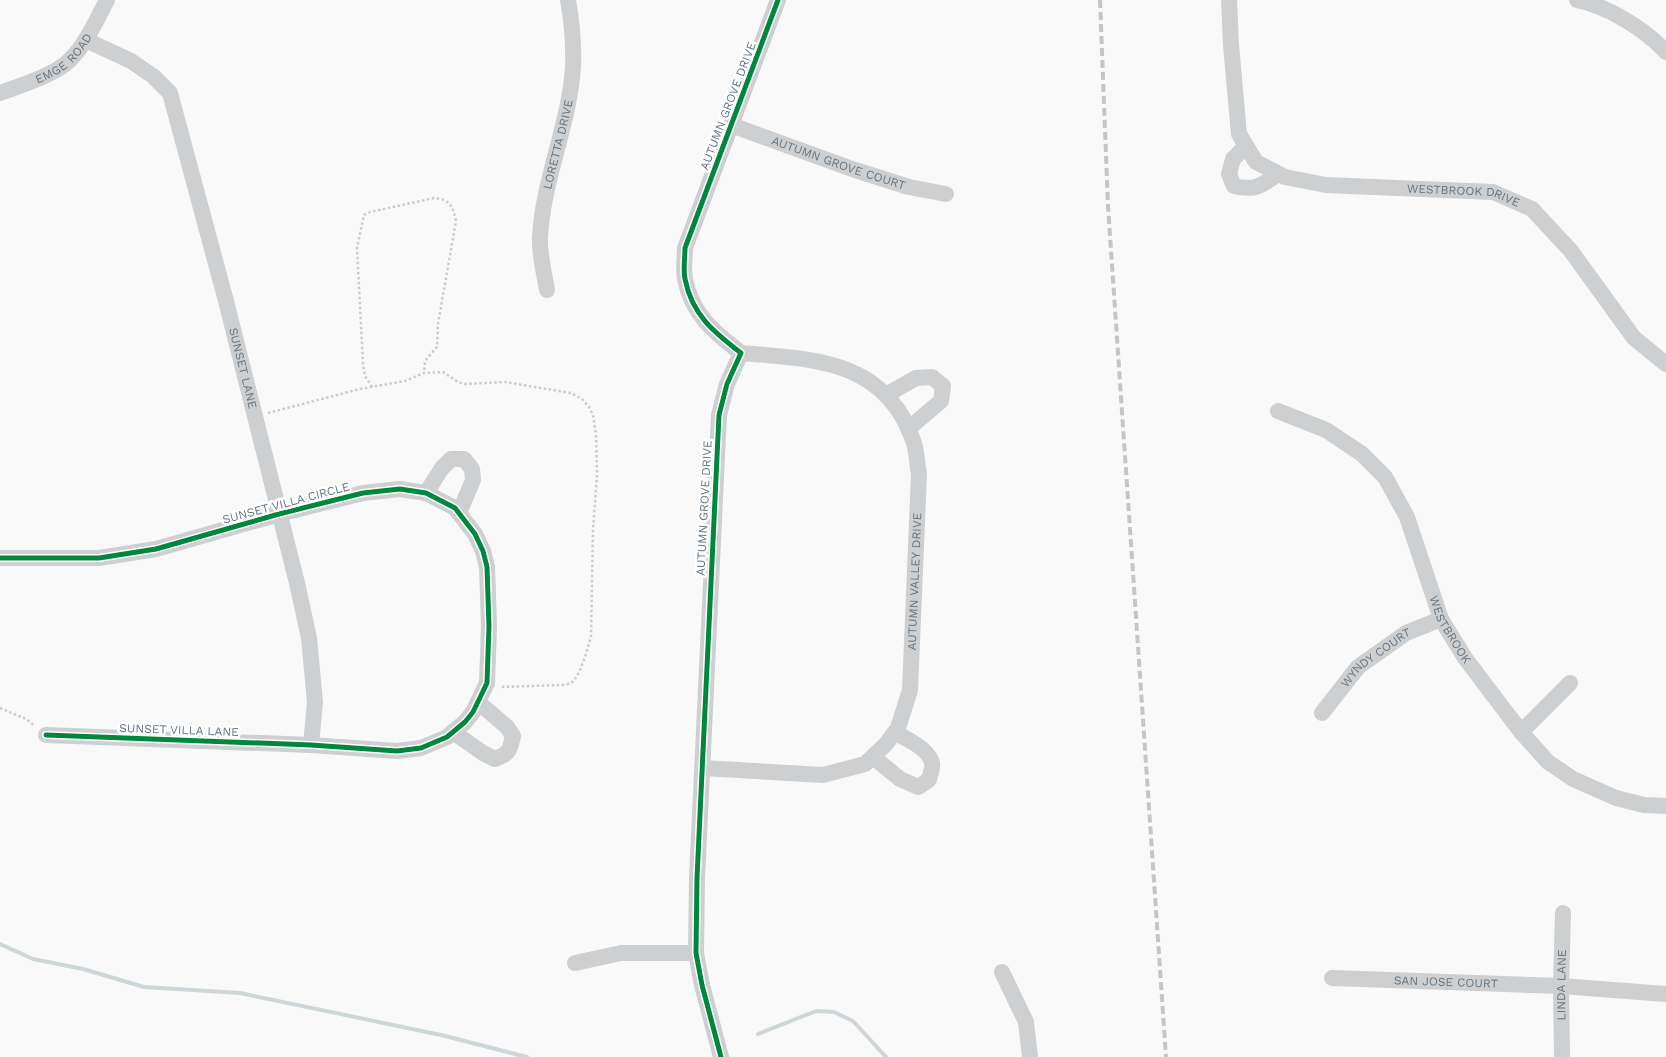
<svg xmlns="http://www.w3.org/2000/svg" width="1666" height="1057" viewBox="0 0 1666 1057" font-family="'Work Sans',sans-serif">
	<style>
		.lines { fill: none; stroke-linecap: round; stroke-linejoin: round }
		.stream { stroke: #ced6d9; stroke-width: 4 }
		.path { stroke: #cbcccd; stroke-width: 2.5; stroke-dasharray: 2.5 2.5; stroke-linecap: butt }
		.street { stroke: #cecfd0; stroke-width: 16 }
		.rail { stroke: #c3c5c6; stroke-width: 4; stroke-dasharray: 8 4; stroke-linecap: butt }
		.cycleway-casing { stroke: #fff; stroke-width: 8 }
		.cycleway { stroke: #00873e; stroke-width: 5 }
		.labels { text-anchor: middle; stroke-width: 5; stroke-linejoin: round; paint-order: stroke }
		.street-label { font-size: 12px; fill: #657683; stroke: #fff }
	</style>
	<rect width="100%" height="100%" fill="#f9f9f9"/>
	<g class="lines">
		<path class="stream" d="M 0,944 L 33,959 L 83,969 L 144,987 L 240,993 L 441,1035 L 527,1057
			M 758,1034 L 816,1011 L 834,1012 L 853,1021 L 886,1057"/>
		<path class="path" d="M 372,387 L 365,376 L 363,364 L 357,248 L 364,215 L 370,212 L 434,198 C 450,199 453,207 456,221 L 438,324 L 437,347 L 425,361 L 424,373
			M 268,413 L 360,389 L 405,381 L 424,373 L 443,372 L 458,382 L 465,384 L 505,382 L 571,393 L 582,399 L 589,407 L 593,415 L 596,434 L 597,475 L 593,530 L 591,636 C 588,647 580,678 571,683 C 569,684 566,684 563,685 L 500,687
			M 0,708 L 26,719 L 35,726"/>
		<g class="street">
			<path id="s1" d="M 1229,0 L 1231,45 L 1239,134 L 1256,162 L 1285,177 L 1326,185 L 1493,192 L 1532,209 L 1571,251 L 1634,338 L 1666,364"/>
			<path d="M 1577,0 C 1607,6 1645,29 1666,52"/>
			<path id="s2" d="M 86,40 L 131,61 L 153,76 L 170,93 L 226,301 L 297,583 L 309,638 L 315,702 L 311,745"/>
			<path id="s3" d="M 0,93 C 19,86 40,80 58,69 C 81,56 95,23 107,0"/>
			<path id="s4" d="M 731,125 L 855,170 L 909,187 L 946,194"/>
			<path d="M 1246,146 L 1233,159 L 1229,174 L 1234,186 C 1255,191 1261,186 1278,174"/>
			<path id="s5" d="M 547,290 C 544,272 539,254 540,237 C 543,180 569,125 573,68 C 574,45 572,23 568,0"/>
			<path d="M 886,395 L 916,378 L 932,377 L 943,386 L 941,401 L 908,429"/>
			<path id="s6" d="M 1278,411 L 1326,430 L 1362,454 L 1385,477 L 1407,517 L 1441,619 L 1465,658 L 1521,732 L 1548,762 L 1573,779 L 1616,798 L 1644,805 L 1666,806"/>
			<path d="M 426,493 L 442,468 L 451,459 L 464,459 L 472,469 L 473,480 L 459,513"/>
			<path d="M 0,558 L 99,558 L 156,549 L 279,514 L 363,493 L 400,489 L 426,493 L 455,508 L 475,534 L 483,551 L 487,567 L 489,626 L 487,683 L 473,712 L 465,722 L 447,737 L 421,748 L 397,751 L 311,745 L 46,735"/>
			<path id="s7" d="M 1322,713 L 1358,667 L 1406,633 L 1441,619"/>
			<path d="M 453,732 L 483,753 L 495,759 C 509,754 510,750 513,736 L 507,727 L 478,702"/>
			<path d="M 1521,732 L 1570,683"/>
			<path d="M 873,757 L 900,779 L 918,787 L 929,780 C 930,775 933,768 932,763 C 929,749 906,738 895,733"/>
			<path id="s8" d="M 703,768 L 823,775 L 865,764 L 886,744 L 898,728 L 910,690 L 919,474 C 917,464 917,453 914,443 C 887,360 815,359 741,353"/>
			<path d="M 575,963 L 621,953 L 696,953"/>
			<path d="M 1002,972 L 1026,1022 L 1030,1057"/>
			<path id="s9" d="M 1332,978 L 1561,986 L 1666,994"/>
			<path d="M 721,1057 L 702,985 L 696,953 L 697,878 L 719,415 L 727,384 L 741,353 C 714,332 692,315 685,279 C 683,270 685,258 685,248 L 778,0"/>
			<path id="s10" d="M 1562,1057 L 1561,986 L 1563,913"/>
		</g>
		<path class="rail" d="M 1100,0 L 1108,206 L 1166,1057"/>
		<defs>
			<path id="cycleway" d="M 0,558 L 99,558 L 156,549 L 279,514 L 363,493 L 400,489 L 426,493 L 455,508 L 475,534 L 483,551 L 487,567 L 489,626 L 487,683 L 473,712 L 465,722 L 447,737 L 421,748 L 397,751 L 311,745 L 46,735
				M 721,1057 L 702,985 L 696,953 L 697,878 L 719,415 L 727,384 L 741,353 C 714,332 692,315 685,279 C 683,270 685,258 685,248 L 778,0"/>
		</defs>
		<use href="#cycleway" class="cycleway-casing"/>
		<use href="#cycleway" class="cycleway"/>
	</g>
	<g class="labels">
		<g class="street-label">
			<text dy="4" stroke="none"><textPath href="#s3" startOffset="74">EMGE ROAD</textPath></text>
			<text transform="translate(728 106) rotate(-69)" y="4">AUTUMN GROVE DRIVE</text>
			<text dy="4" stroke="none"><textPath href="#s5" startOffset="148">LORETTA DRIVE</textPath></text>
			<text dy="4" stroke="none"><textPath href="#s4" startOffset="114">AUTUMN GROVE COURT</textPath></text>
			<text dy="4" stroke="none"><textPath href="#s1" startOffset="380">WESTBROOK DRIVE</textPath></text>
			<text dy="4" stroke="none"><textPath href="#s2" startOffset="385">SUNSET LANE</textPath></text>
			<text transform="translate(286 503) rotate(-15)" y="4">SUNSET VILLA CIRCLE</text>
			<text transform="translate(704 508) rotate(-87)" y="4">AUTUMN GROVE DRIVE</text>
			<text dy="4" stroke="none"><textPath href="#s8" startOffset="361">AUTUMN VALLEY DRIVE</textPath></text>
			<text dy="4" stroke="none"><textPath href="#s6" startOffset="294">WESTBROOK</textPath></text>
			<text dy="4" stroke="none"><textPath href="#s7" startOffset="78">WYNDY COURT</textPath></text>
			<text transform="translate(179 730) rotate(2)" y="4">SUNSET VILLA LANE</text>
			<text dy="4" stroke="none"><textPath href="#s9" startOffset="114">SAN JOSE COURT</textPath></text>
			<text dy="4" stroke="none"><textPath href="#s10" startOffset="72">LINDA LANE</textPath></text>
		</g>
	</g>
</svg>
